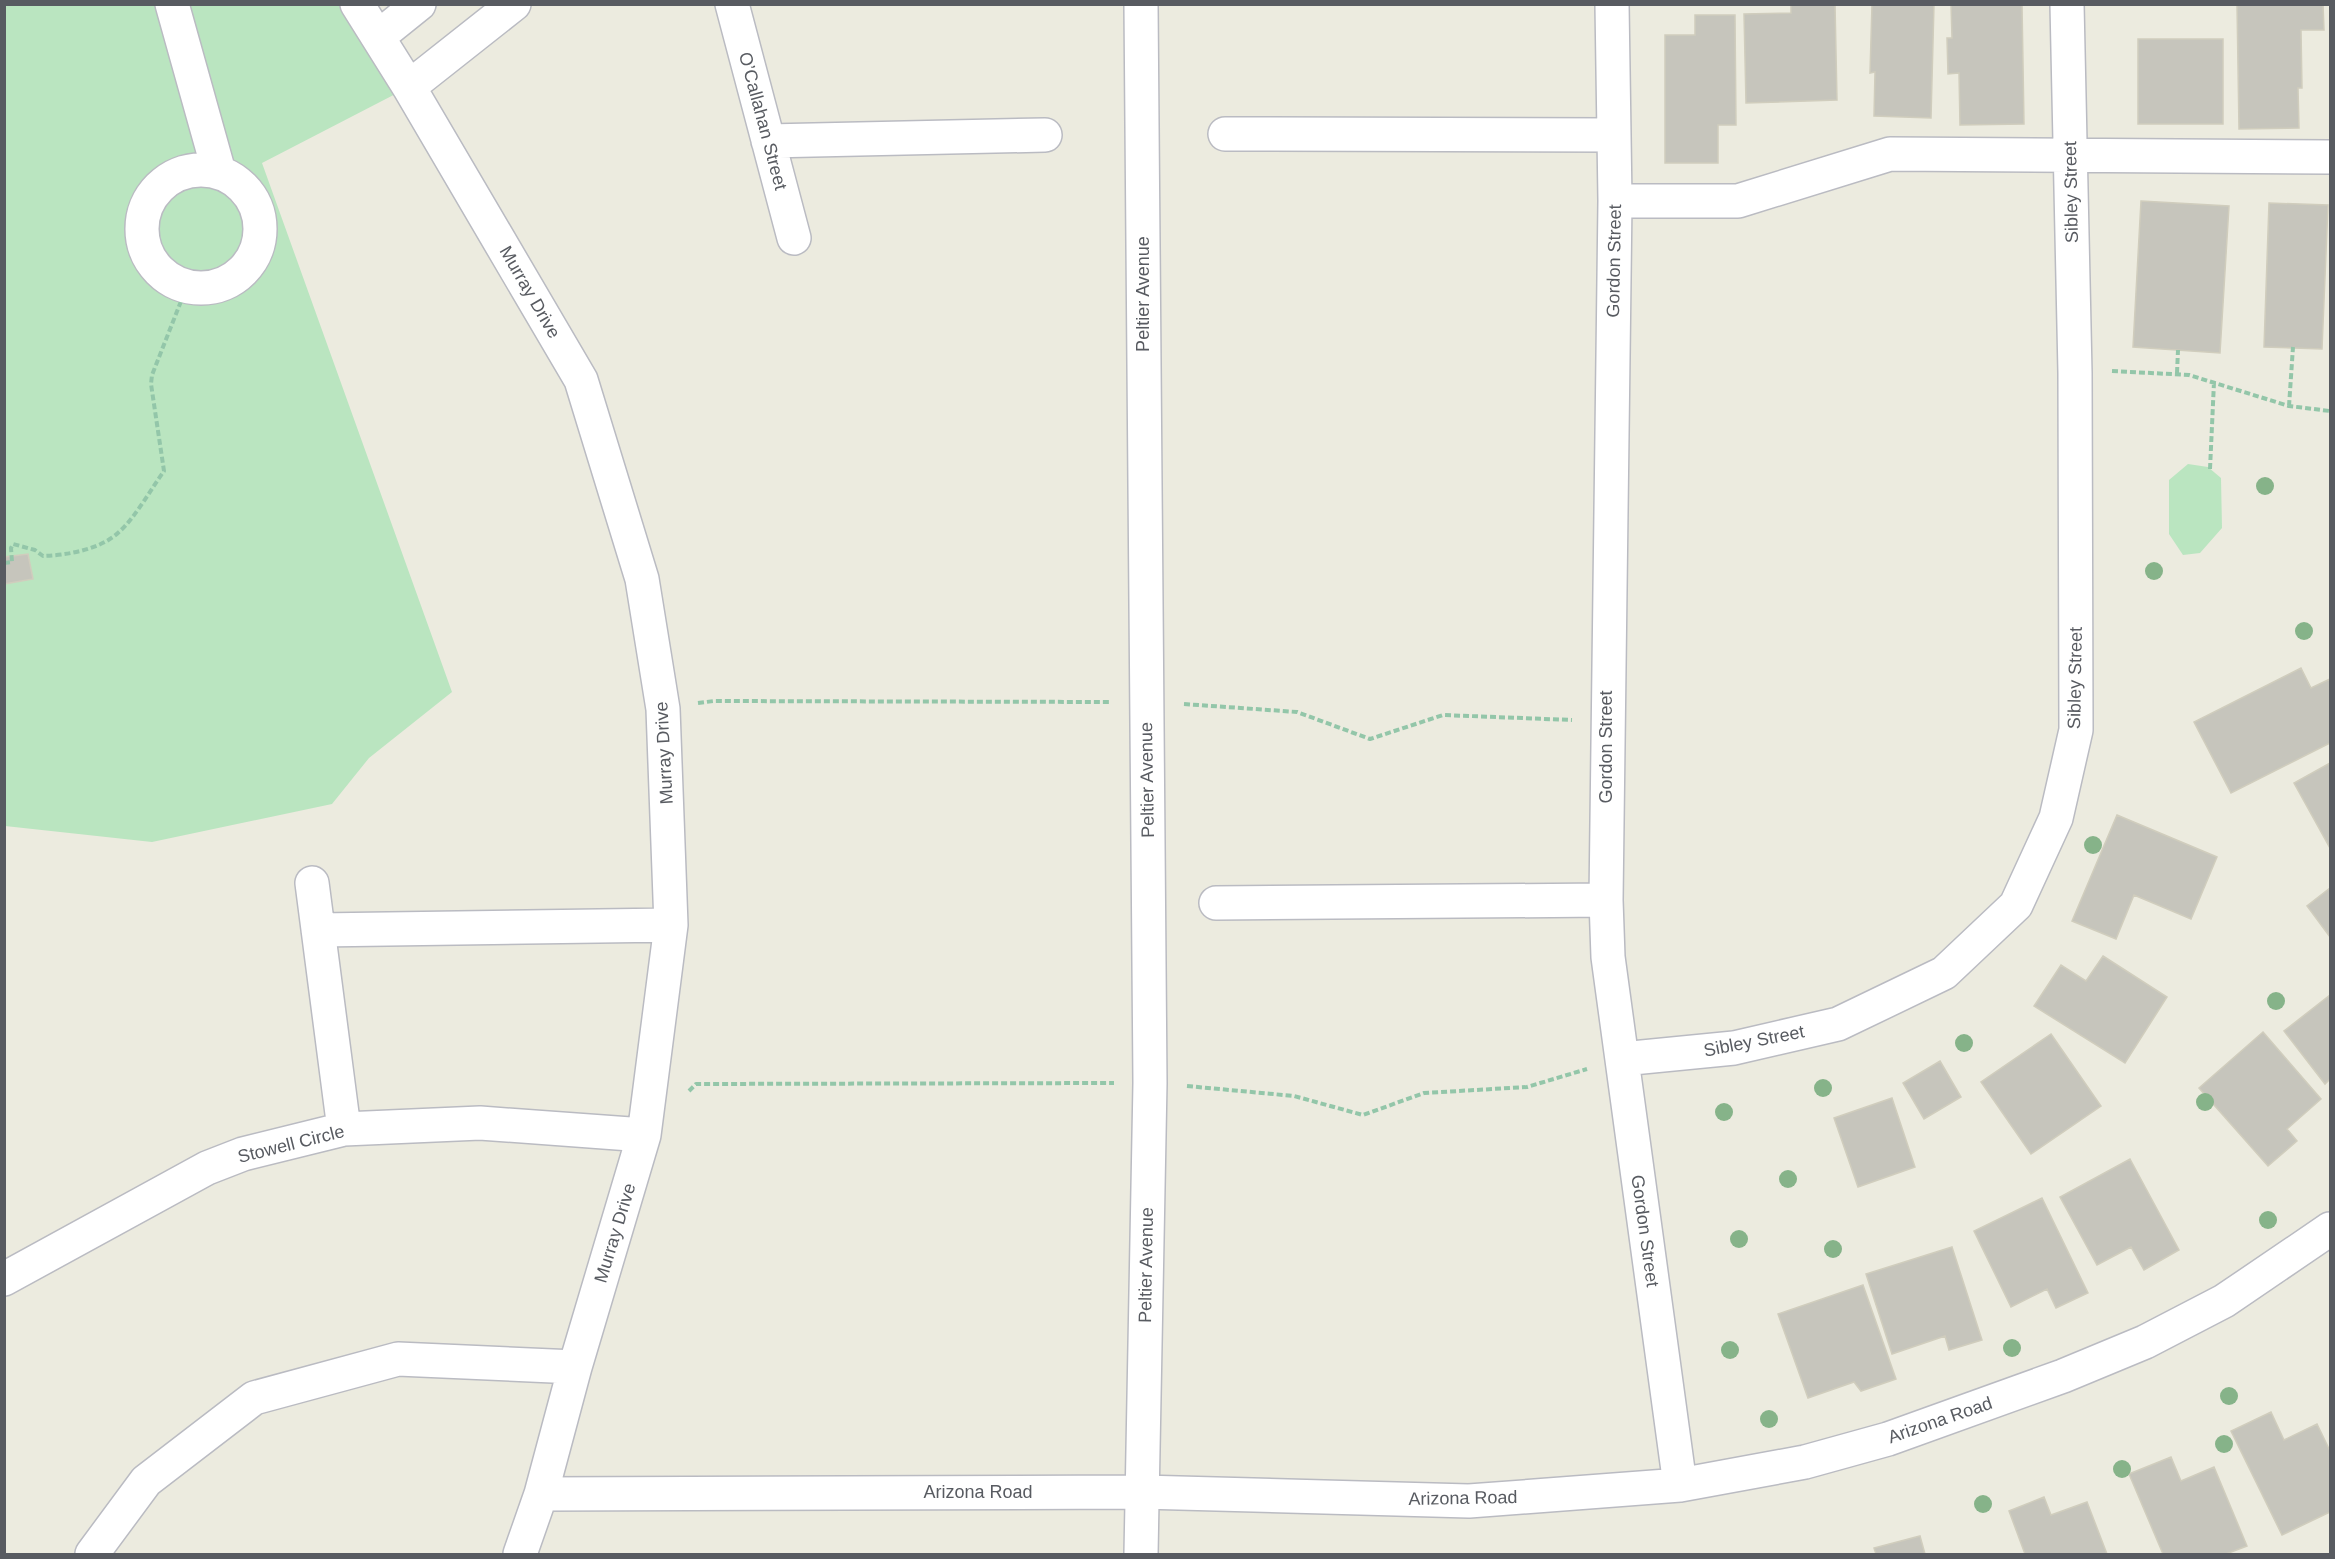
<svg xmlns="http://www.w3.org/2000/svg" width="2335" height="1559" viewBox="0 0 2335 1559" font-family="Arial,sans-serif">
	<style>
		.green { fill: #bae5c0 }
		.building { fill: #c6c5bc; stroke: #d0cdbd; stroke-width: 1.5 }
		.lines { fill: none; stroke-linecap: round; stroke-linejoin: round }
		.minor-casing { stroke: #babbc2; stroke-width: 36 }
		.path { stroke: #93c6a9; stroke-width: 4; stroke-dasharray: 6 3; stroke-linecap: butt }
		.minor { stroke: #fff; stroke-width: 33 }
		.tree { fill: #86b389 }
		.labels { text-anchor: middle; stroke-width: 5; stroke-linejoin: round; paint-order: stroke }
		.street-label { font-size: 18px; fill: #585b61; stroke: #fff }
	</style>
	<rect width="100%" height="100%" fill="#ecebdf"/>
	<path class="green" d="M 5,5 L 357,5 L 409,87 L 262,163 L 452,692 L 369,758 L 332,804 L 152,842 L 5,826 Z
		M 2188,464 L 2208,467 L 2221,478 L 2222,528 L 2200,553 L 2183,555 L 2169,534 L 2169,480 Z"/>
	<path class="building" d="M 1791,4 L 1835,4 L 1837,100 L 1746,103 L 1744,14 L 1791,13 Z
		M 1872,4 L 1934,4 L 1931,118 L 1874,116 L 1875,72 L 1870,73 Z
		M 1951,4 L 2022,4 L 2024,124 L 1960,125 L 1959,73 L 1948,74 L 1947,38 L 1952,38 Z
		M 2237,4 L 2323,4 L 2324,30 L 2301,30 L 2302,88 L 2298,88 L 2299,128 L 2239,129 Z
		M 1695,15 L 1735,15 L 1736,125 L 1718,125 L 1718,163 L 1665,163 L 1665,35 L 1695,35 Z
		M 2138,39 L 2223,39 L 2223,124 L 2138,124 Z
		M 2141,201 L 2229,206 L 2220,353 L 2133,347 Z
		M 2269,203 L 2328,205 L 2322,349 L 2264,347 Z
		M 28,554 L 33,579 L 4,584 L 4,557 Z
		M 2301,668 L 2311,688 L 2330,679 L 2330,743 L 2231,793 L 2194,722 Z
		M 2330,763 L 2330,848 L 2294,783 Z
		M 2117,815 L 2217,857 L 2191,919 L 2134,895 L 2116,939 L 2072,921 Z
		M 2330,888 L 2330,937 L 2307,906 Z
		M 2103,956 L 2167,997 L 2125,1063 L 2034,1006 L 2061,965 L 2086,981 Z
		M 2330,995 L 2330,1079 L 2325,1084 L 2284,1031 Z
		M 2263,1032 L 2321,1099 L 2287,1129 L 2297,1141 L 2268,1166 L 2199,1088 Z
		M 2051,1034 L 2101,1106 L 2031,1154 L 1981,1082 Z
		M 1940,1061 L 1961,1097 L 1924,1119 L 1903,1083 Z
		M 1892,1098 L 1915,1167 L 1858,1187 L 1834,1118 Z
		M 2130,1159 L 2179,1250 L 2144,1270 L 2131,1247 L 2097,1265 L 2060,1197 Z
		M 2042,1198 L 2088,1293 L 2056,1308 L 2047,1289 L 2011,1307 L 1974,1231 Z
		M 1952,1247 L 1982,1340 L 1949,1350 L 1945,1336 L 1892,1354 L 1866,1274 Z
		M 1863,1285 L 1896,1379 L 1861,1391 L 1854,1382 L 1808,1398 L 1778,1314 Z
		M 2271,1412 L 2284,1440 L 2317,1424 L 2330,1451 L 2330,1512 L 2282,1535 L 2231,1431 Z
		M 2171,1457 L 2181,1481 L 2214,1467 L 2247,1546 L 2226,1554 L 2163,1554 L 2129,1474 Z
		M 2044,1497 L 2051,1515 L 2087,1502 L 2107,1554 L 2025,1554 L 2009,1511 Z
		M 1920,1536 L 1925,1554 L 1876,1554 L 1874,1548 Z"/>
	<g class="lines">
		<defs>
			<path id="minor" d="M 172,4 L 219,172
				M 357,4 L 409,87 L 581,380 L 642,579 L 663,709 L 671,925 L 644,1135 L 575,1367 L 541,1494 L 520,1554
				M 732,4 L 794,238
				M 1612,4 L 1615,201 L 1606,900 L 1608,957 L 1680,1485
				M 378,37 L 419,4
				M 409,87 L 514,4
				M 1225,134 L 1613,135
				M 768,141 L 1045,135
				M142 229a59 59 0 1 1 118 0a59 59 0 1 1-118 0Z
				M 1615,201 L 1738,201 L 1890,154 L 2330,157
				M 312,883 L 344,1129
				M 1216,903 L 1606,900
				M 318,930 L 671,925
				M 1622,1059 L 1734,1048 L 1838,1024 L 1944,973 L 2016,905 L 2056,818 L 2076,730 L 2075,373 L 2067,4
				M 4,1279 L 207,1168 L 243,1154 L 344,1129 L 480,1123 L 644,1135
				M 541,1494 L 1142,1492 L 1469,1501 L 1680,1485 L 1805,1462 L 1888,1439 L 2063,1376 L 2145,1342 L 2224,1301 L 2330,1229
				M 92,1554 L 146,1481 L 254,1398 L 398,1359 L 575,1367
				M 1141,1554 L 1150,1083 L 1141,4"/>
		</defs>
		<use href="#minor" class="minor-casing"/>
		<path class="path" d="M 2112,371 L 2189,375 L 2289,406 L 2330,411
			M 2177,373 L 2178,350
			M 2289,406 L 2293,347
			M 2210,469 L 2214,382
			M 4,563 L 12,562 L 11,548 L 13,544 L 35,550 L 43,556 C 67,555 100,550 119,532 C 135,518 151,489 164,471 L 151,384 L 152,375 L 187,286
			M 698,703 L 714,701 L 1110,702
			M 1184,704 L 1297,712 L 1370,739 L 1443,715 L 1572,720
			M 1187,1086 L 1294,1096 L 1363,1115 L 1424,1093 L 1527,1087 L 1587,1069
			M 689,1091 L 696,1084 L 1114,1083"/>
		<use href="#minor" class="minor"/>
	</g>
	<g class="tree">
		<circle cx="2265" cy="486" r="9"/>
		<circle cx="2154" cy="571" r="9"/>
		<circle cx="2304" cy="631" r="9"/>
		<circle cx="2093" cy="845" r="9"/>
		<circle cx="2276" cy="1001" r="9"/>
		<circle cx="1964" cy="1043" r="9"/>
		<circle cx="1823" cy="1088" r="9"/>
		<circle cx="2205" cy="1102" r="9"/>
		<circle cx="1724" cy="1112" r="9"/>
		<circle cx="1788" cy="1179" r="9"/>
		<circle cx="2268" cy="1220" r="9"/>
		<circle cx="1739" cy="1239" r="9"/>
		<circle cx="1833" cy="1249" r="9"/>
		<circle cx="2012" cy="1348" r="9"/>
		<circle cx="1730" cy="1350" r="9"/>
		<circle cx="2229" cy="1396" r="9"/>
		<circle cx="1769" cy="1419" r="9"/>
		<circle cx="2224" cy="1444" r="9"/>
		<circle cx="2122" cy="1469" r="9"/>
		<circle cx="1983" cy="1504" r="9"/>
	</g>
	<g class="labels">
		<g class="street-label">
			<text transform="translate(763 121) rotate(75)" y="6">O’Callahan Street</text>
			<text transform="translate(2071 192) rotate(-91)" y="6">Sibley Street</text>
			<text transform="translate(1614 261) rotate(-89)" y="6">Gordon Street</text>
			<text transform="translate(530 292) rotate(60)" y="6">Murray Drive</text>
			<text transform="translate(1143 294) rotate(-90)" y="6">Peltier Avenue</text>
			<text transform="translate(2075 678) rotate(-89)" y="6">Sibley Street</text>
			<text transform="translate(1606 747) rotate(-90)" y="6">Gordon Street</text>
			<text transform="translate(664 753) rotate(-93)" y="6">Murray Drive</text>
			<text transform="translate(1147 780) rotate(-91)" y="6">Peltier Avenue</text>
			<text transform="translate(1754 1041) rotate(-11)" y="6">Sibley Street</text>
			<text transform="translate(291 1144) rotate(-14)" y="6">Stowell Circle</text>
			<text transform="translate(1645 1231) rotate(82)" y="6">Gordon Street</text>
			<text transform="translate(615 1233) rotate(-73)" y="6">Murray Drive</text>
			<text transform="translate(1146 1265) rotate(-89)" y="6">Peltier Avenue</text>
			<text transform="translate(1940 1420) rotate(-19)" y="6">Arizona Road</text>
			<text x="978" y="1498">Arizona Road</text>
			<text transform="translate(1463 1498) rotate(-1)" y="6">Arizona Road</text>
		</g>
	</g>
	<rect width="2335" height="1559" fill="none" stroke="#585b61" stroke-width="12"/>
</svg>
